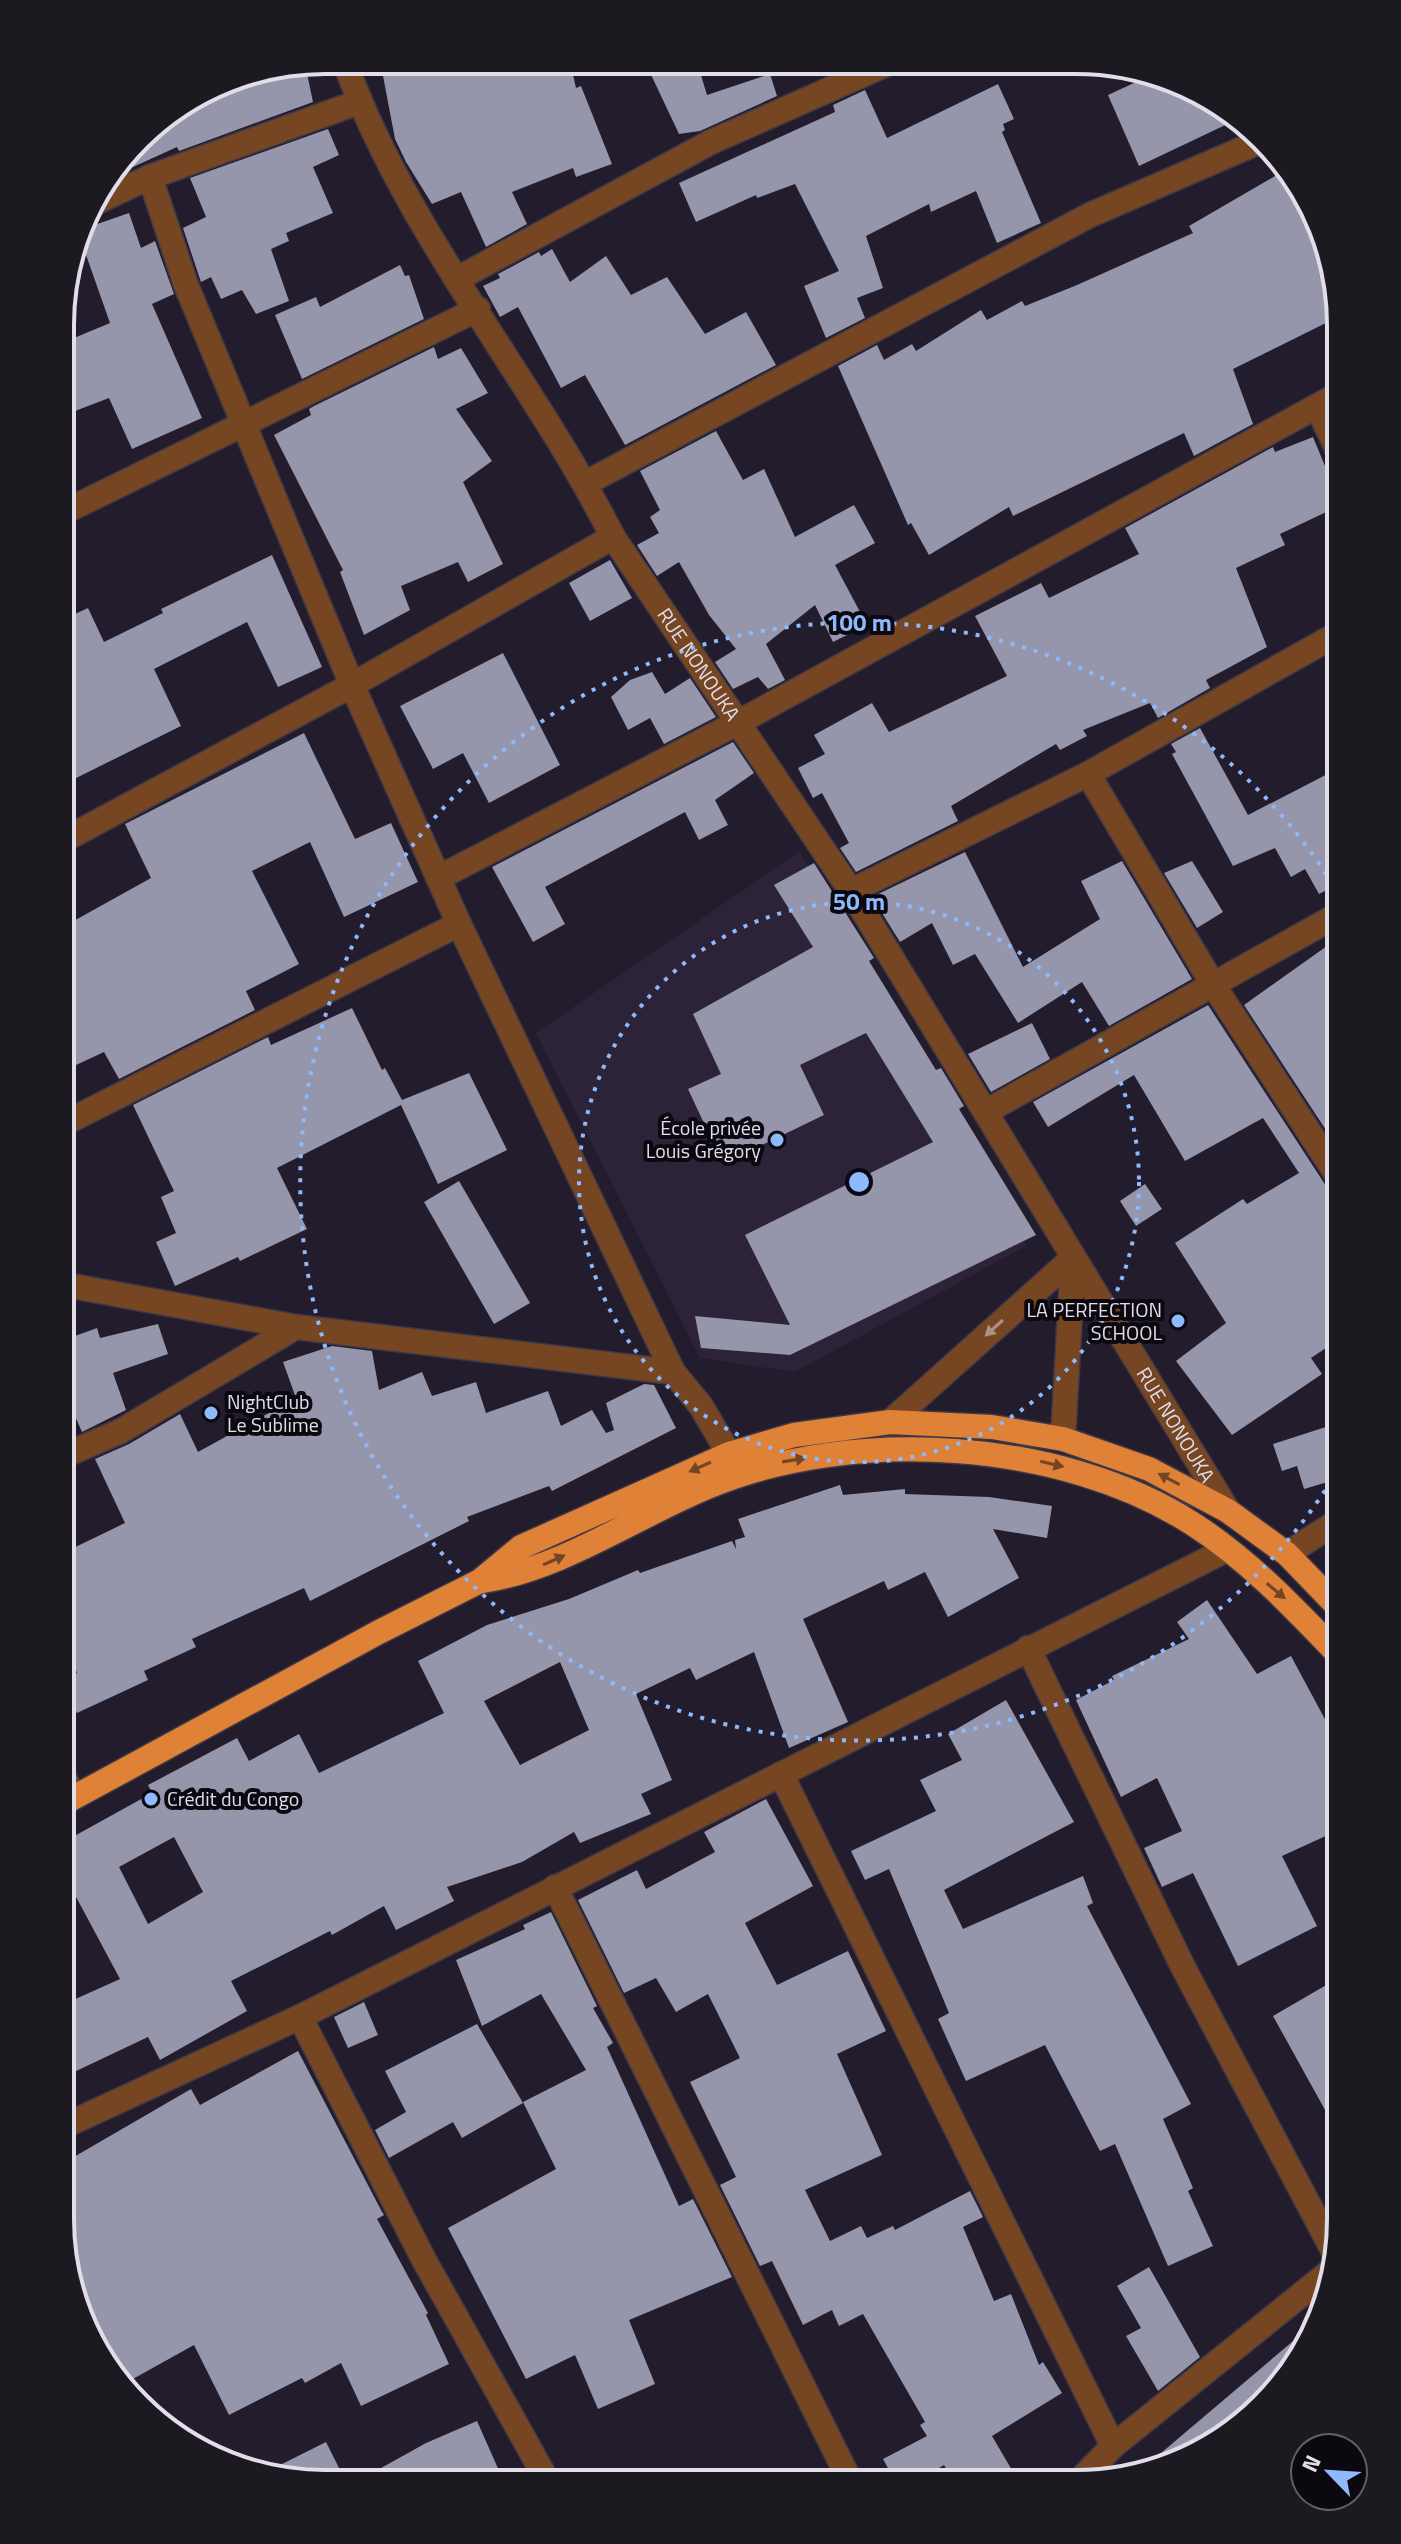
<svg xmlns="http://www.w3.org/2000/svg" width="1401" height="2544" viewBox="0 0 1401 2544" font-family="'Titillium Web',sans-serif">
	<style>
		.built { fill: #2c2339 }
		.building { fill: #9595ab; fill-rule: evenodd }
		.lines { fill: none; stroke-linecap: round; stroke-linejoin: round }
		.minor-casing { stroke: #3d3746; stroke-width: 27 }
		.highway-casing { stroke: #3d3746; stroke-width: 27 }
		.minor { stroke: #764623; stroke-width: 24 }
		.highway { stroke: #df8136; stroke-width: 24 }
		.oneway { fill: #ac9286 }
		.oneway2 { fill: #754422 }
		.ring { fill: none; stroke: #8eb9fc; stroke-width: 4; stroke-dasharray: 4 8 }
		.poi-dot { fill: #8eb9fc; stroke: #0b080f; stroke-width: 3 }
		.labels { text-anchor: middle; stroke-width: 8; stroke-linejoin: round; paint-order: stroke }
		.street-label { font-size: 20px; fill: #e2dee9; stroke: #0b080f }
		.poi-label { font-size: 20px; fill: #e2dee9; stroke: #0b080f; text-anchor: end }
		.rim { fill: none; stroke: #e2dee9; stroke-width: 4 }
		.centre { fill: #8eb9fc; stroke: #0b080f; stroke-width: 4 }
		.ring-label { font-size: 24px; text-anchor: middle; font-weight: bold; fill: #8eb9fc; stroke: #0b080f; stroke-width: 8; stroke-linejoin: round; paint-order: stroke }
	</style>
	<rect width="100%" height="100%" fill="#221c2c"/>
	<path class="built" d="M 800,851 L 1026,1246 L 795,1372 L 700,1358 L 536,1033 Z"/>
	<path class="building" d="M 380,60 L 570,62 L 576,88 L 581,86 L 612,164 L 576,177 L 573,168 L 512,192 L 527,224 L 486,247 L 461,192 L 432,204 L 406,162 L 395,139 Z
		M 645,62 L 697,62 L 707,95 L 770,74 L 777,96 L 700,131 L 679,134 Z
		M 305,64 L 313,102 L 179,151 L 177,147 L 111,177 L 150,126 L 224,80 Z
		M 1149,76 L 1183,92 L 1238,119 L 1139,166 L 1108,95 Z
		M 998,84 L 1014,119 L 1003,124 L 1005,130 L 1002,132 L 1041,223 L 997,243 L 976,191 L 931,212 L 929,204 L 866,236 L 883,288 L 857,298 L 865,318 L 826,338 L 804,286 L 839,271 L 795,184 L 757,198 L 756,195 L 696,222 L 679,183 L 835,112 L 833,105 L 865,90 L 887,138 Z
		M 328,129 L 339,155 L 313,167 L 333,213 L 286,233 L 289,241 L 271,249 L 289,301 L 256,314 L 242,290 L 221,299 L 211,277 L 201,282 L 183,228 L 206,217 L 190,178 Z
		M 1282,172 L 1327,239 L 1340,316 L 1233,369 L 1253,424 L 1194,456 L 1184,433 L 1013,516 L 1009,507 L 929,555 L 911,523 L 908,525 L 838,366 L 877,345 L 884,360 L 912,344 L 916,351 L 981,310 L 987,320 L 1022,301 L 1025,306 L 1077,285 L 1193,233 L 1189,226 Z
		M 129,213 L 141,248 L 155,241 L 174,294 L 152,304 L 202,418 L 132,449 L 109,398 L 62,416 L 62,343 L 110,323 L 79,235 L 80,230 Z
		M 552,249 L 570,282 L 606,256 L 631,295 L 667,277 L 705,334 L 746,312 L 776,365 L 625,445 L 585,375 L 561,388 L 518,307 L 500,317 L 483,286 L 500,278 L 498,274 L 539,252 L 541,256 Z
		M 400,265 L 405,276 L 409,275 L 424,319 L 302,379 L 275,315 L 316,297 L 320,307 Z
		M 434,347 L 438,359 L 461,348 L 488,393 L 456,409 L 492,461 L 463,482 L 503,564 L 468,582 L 458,562 L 401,586 L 410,610 L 364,635 L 340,572 L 343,570 L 274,435 L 311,415 L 309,409 L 314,406 Z
		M 716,431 L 743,480 L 764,469 L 795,537 L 854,505 L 875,543 L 835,565 L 867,625 L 833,642 L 815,605 L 766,644 L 785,680 L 768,689 L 758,677 L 733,689 L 715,662 L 736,649 L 709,615 L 679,562 L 657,576 L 637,545 L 659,533 L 650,517 L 660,510 L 640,471 Z
		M 1313,437 L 1341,505 L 1280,534 L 1285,545 L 1236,568 L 1267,647 L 1206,680 L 1210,688 L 1158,718 L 1150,703 L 1083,730 L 1087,736 L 1060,750 L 1056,744 L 951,806 L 958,821 L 856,872 L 840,848 L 849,843 L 822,793 L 813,798 L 798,768 L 825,754 L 814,735 L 872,703 L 889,732 L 1007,676 L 975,616 L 1041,583 L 1049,598 L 1139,554 L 1125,528 L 1273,447 L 1275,452 Z
		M 272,555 L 322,667 L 278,687 L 247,622 L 154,669 L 181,726 L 62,785 L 62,620 L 88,608 L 104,642 L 163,613 L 161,609 Z
		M 610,560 L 632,598 L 590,621 L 569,583 Z
		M 503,653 L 560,765 L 489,803 L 463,753 L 433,769 L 400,706 Z
		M 652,672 L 665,694 L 690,678 L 716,717 L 664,744 L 650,718 L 628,730 L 611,697 L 630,680 Z
		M 1200,728 L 1248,815 L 1341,767 L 1341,883 L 1319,894 L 1305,869 L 1291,877 L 1275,848 L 1233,866 L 1172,754 L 1176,752 L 1171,744 Z
		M 304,733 L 355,839 L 391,823 L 418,882 L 344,917 L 310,842 L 252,871 L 299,964 L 246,991 L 255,1010 L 119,1079 L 104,1052 L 61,1072 L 61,928 L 151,878 L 125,824 Z
		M 733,742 L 754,773 L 715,800 L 728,825 L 699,840 L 685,812 L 545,887 L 565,924 L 533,942 L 492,867 Z
		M 965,852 L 1023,967 L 1100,919 L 1081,881 L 1122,861 L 1192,979 L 1109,1026 L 1082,982 L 1018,1023 L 975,954 L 953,965 L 932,923 L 900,942 L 872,897 Z
		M 1192,861 L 1223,912 L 1197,928 L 1164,873 Z
		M 814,863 L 874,958 L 869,961 L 936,1070 L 941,1068 L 964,1106 L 959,1109 L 1036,1235 L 790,1355 L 701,1348 L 695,1316 L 790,1325 L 745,1235 L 933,1142 L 866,1033 L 800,1065 L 824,1115 L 723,1164 L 688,1089 L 721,1074 L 693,1014 L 813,947 L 774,885 Z
		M 1341,936 L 1341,1153 L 1244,1005 Z
		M 1208,1005 L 1328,1189 L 1341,1196 L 1341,1338 L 1311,1358 L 1322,1374 L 1232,1435 L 1176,1361 L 1226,1323 L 1175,1243 L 1243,1199 L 1247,1204 L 1299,1173 L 1263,1118 L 1185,1161 L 1134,1075 L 1048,1127 L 1033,1102 Z
		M 352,1008 L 382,1070 L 385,1068 L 402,1100 L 469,1073 L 507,1150 L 438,1184 L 401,1105 L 277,1168 L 307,1229 L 240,1261 L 238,1257 L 175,1286 L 156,1242 L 176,1233 L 161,1197 L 174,1191 L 133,1105 L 268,1037 L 271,1045 Z
		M 1032,1023 L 1050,1059 L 991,1092 L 968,1054 Z
		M 459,1181 L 530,1303 L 494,1324 L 424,1202 Z
		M 1145,1184 L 1162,1209 L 1136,1226 L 1120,1201 Z
		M 158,1324 L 168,1354 L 113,1373 L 126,1410 L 82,1432 L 75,1416 L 61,1421 L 61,1341 L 97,1328 L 100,1338 Z
		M 332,1346 L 372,1351 L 379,1390 L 422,1372 L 432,1396 L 476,1382 L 486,1413 L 548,1391 L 561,1426 L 592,1410 L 606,1433 L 614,1430 L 606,1403 L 644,1384 L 654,1385 L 676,1428 L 552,1491 L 549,1486 L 467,1517 L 469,1521 L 310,1601 L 304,1588 L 192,1639 L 196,1647 L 144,1671 L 148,1680 L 77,1713 L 61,1680 L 77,1673 L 61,1631 L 61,1554 L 125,1523 L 95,1459 L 129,1444 L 180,1414 L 198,1452 L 296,1398 L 283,1362 Z
		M 1329,1426 L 1341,1462 L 1341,1478 L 1304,1489 L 1297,1466 L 1282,1471 L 1273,1444 Z
		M 840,1485 L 843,1495 L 905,1489 L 905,1494 L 989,1497 L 1052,1506 L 1047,1538 L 993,1529 L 1019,1578 L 948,1617 L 925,1572 L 888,1590 L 884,1581 L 803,1619 L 848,1722 L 789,1748 L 754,1652 L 696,1680 L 690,1668 L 636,1694 L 672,1780 L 641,1794 L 651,1814 L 580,1843 L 574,1832 L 522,1862 L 447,1887 L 454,1901 L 396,1930 L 384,1906 L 332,1935 L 330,1931 L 231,1981 L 247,2011 L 160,2060 L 148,2037 L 72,2073 L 60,2048 L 60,2006 L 120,1979 L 60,1867 L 60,1844 L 152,1793 L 148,1785 L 237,1738 L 249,1761 L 299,1734 L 319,1773 L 444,1713 L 418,1661 L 487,1625 L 569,1599 L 638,1570 L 640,1573 L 732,1541 L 736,1549 L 735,1540 L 745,1537 L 738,1519 ZM 560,1662 L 589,1730 L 520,1765 L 484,1701 ZM 174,1837 L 203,1892 L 148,1924 L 119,1867 Z
		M 1207,1600 L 1257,1674 L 1291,1656 L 1341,1749 L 1341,1829 L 1282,1856 L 1317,1926 L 1238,1966 L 1193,1873 L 1162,1887 L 1144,1848 L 1182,1831 L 1157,1778 L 1121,1797 L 1076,1700 L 1114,1680 L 1112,1676 L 1189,1639 L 1177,1622 Z
		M 1006,1700 L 1074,1822 L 944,1890 L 963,1929 L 1083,1876 L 1093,1903 L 1087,1906 L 1191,2104 L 1163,2119 L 1193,2188 L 1188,2191 L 1213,2246 L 1168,2266 L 1115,2144 L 1100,2151 L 1045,2045 L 966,2081 L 938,2019 L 949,2013 L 889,1869 L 865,1880 L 851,1851 L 936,1811 L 920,1780 L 962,1760 L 948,1734 Z
		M 766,1799 L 813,1886 L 745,1923 L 777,1985 L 848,1951 L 886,2031 L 837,2054 L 882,2155 L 805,2190 L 830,2241 L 861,2226 L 867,2238 L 893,2226 L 895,2230 L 970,2191 L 983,2217 L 963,2227 L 994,2301 L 1011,2294 L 1039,2365 L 1043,2362 L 1062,2393 L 992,2436 L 1020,2484 L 955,2484 L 944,2465 L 912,2484 L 896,2483 L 883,2459 L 927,2436 L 920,2425 L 925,2422 L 863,2314 L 839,2326 L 832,2310 L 803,2325 L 772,2261 L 760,2266 L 720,2185 L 736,2177 L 690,2082 L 740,2058 L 708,1994 L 676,2012 L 656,1978 L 624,1993 L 578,1900 L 637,1870 L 646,1889 L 715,1852 L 704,1832 Z
		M 551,1912 L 597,2006 L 593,2008 L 613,2043 L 607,2047 L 679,2206 L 693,2199 L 732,2277 L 629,2320 L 655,2384 L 598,2409 L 575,2355 L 526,2379 L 448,2228 L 556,2169 L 523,2102 L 586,2070 L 541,1994 L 482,2026 L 456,1960 L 525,1929 L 523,1925 Z
		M 1340,1977 L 1340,2137 L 1273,2016 Z
		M 364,2002 L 378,2035 L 348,2048 L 334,2017 Z
		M 477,2024 L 523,2103 L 462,2138 L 453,2122 L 389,2158 L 375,2130 L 406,2112 L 385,2071 Z
		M 298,2051 L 381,2210 L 384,2215 L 377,2219 L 428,2313 L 426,2315 L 449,2364 L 361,2406 L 341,2363 L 305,2383 L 302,2378 L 229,2415 L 194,2345 L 122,2385 L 104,2357 L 112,2353 L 69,2276 L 68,2269 L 77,2264 L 63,2240 L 60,2165 L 191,2089 L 200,2105 Z
		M 1149,2267 L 1200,2357 L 1158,2391 L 1126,2336 L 1141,2328 L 1117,2286 Z
		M 1299,2336 L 1307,2345 L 1287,2380 L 1237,2430 L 1161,2470 L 1154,2459 Z
		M 477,2421 L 504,2482 L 356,2482 L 426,2443 Z
		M 326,2442 L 346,2482 L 290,2482 L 266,2472 Z"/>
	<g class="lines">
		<defs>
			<g id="minor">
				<path id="s1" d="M 344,60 C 406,233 530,374 613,537 L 851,891 L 1228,1511"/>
				<path d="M 150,177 L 186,285 L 352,685 L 459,924 L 673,1372 L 701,1406 L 729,1454"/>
				<path d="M 88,206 L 150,177 L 359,102"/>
				<path d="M 459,278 L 711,142 L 887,64"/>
				<path d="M 1317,406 L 1341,457"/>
				<path d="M 586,483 L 1090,215 L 1261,141"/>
				<path d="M 62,513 L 478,309"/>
				<path d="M 1088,774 L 1212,983 L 1341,1181"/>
				<path d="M 62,841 L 352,685 L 613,537"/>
				<path d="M 438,878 L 739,722 L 1341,393"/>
				<path d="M 851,891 L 1088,774 L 1341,632"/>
				<path d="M 987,1111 L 1341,913"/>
				<path d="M 61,1125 L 459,924"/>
				<path d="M 61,1284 L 296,1327 L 673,1372"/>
				<path d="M 890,1422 L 1073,1258"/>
				<path d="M 1063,1439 L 1073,1258"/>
				<path d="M 61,1457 L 121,1431 L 296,1327"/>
				<path d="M 1287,1554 L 1341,1519"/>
				<path d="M 1028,1648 L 1183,1967 L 1336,2256"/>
				<path d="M 61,1772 L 74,1797"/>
				<path d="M 781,1774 L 1113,2446"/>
				<path d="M 555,1887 L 851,2483"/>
				<path d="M 300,2017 L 423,2258 L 548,2482"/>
				<path d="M 60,2128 L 300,2017 L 1226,1550"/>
				<path d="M 1076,2484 L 1113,2446 L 1333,2269"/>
			</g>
			<path id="highway" d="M 483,1581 C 564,1568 634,1517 710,1486 C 853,1427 1062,1439 1193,1524 C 1249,1560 1296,1610 1341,1657
				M 60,1805 L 379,1632 L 480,1581 L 521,1547 L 729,1454 L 794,1435 L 890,1422 L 992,1427 L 1063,1439 L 1149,1469 L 1228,1511 L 1287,1554 L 1341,1610"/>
		</defs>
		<use href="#minor" class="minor-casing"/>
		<use href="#highway" class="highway-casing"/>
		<use href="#minor" class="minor"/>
		<use href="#highway" class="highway"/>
	</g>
	<defs><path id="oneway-solid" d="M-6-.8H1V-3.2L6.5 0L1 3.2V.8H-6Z" transform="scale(2)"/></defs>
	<use class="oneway" href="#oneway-solid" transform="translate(994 1328) rotate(138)"/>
	<g class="oneway2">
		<use href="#oneway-solid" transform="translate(794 1460) rotate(-9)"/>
		<use href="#oneway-solid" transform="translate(1052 1464) rotate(13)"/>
		<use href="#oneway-solid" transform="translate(700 1467) rotate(156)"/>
		<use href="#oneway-solid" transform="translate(1169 1479) rotate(-152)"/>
		<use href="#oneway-solid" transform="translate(554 1560) rotate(-24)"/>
		<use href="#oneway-solid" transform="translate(1276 1591) rotate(40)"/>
	</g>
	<g class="ring">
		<circle cx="859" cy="1182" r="280"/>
		<path d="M1338 1470A559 559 0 1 1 1341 898"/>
	</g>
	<g class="poi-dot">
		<circle cx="777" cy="1140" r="8"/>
		<circle cx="1178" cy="1321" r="8"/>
		<circle cx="211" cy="1413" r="8"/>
		<circle cx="151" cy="1799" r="8"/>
	</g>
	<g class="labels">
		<g class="street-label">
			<text dy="7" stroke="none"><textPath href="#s1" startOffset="702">RUE NONOUKA</textPath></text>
			<text dy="7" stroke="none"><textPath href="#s1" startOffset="1600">RUE NONOUKA</textPath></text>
		</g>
		<g class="poi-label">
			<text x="761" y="1135">École privée<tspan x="761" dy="23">Louis Grégory</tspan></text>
			<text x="1162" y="1317">LA PERFECTION<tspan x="1162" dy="23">SCHOOL</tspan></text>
			<text x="227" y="1409" text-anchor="start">NightClub<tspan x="227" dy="23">Le Sublime</tspan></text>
			<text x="167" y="1806" text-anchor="start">Crédit du Congo</text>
		</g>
	</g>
	<path d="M0 0H1401V2544H0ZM325 74H1076A251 251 0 0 1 1327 325V2219A251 251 0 0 1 1076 2470H325A251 251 0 0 1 74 2219V325A251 251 0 0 1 325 74Z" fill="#1c1920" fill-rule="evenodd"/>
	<path class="rim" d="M325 74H1076A251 251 0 0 1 1327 325V2219A251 251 0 0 1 1076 2470H325A251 251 0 0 1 74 2219V325A251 251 0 0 1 325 74Z"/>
	<circle cx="859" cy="1182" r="12" class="centre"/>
	<g class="ring-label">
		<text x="859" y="631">100 m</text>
		<text x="859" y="910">50 m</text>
	</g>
	<g transform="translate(1329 2472) rotate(295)"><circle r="38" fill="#0b080f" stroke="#615e66" stroke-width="2"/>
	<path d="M0-6L14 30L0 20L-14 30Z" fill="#8eb9fc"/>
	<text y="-12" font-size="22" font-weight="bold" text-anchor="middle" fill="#e2dee9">N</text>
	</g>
</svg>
